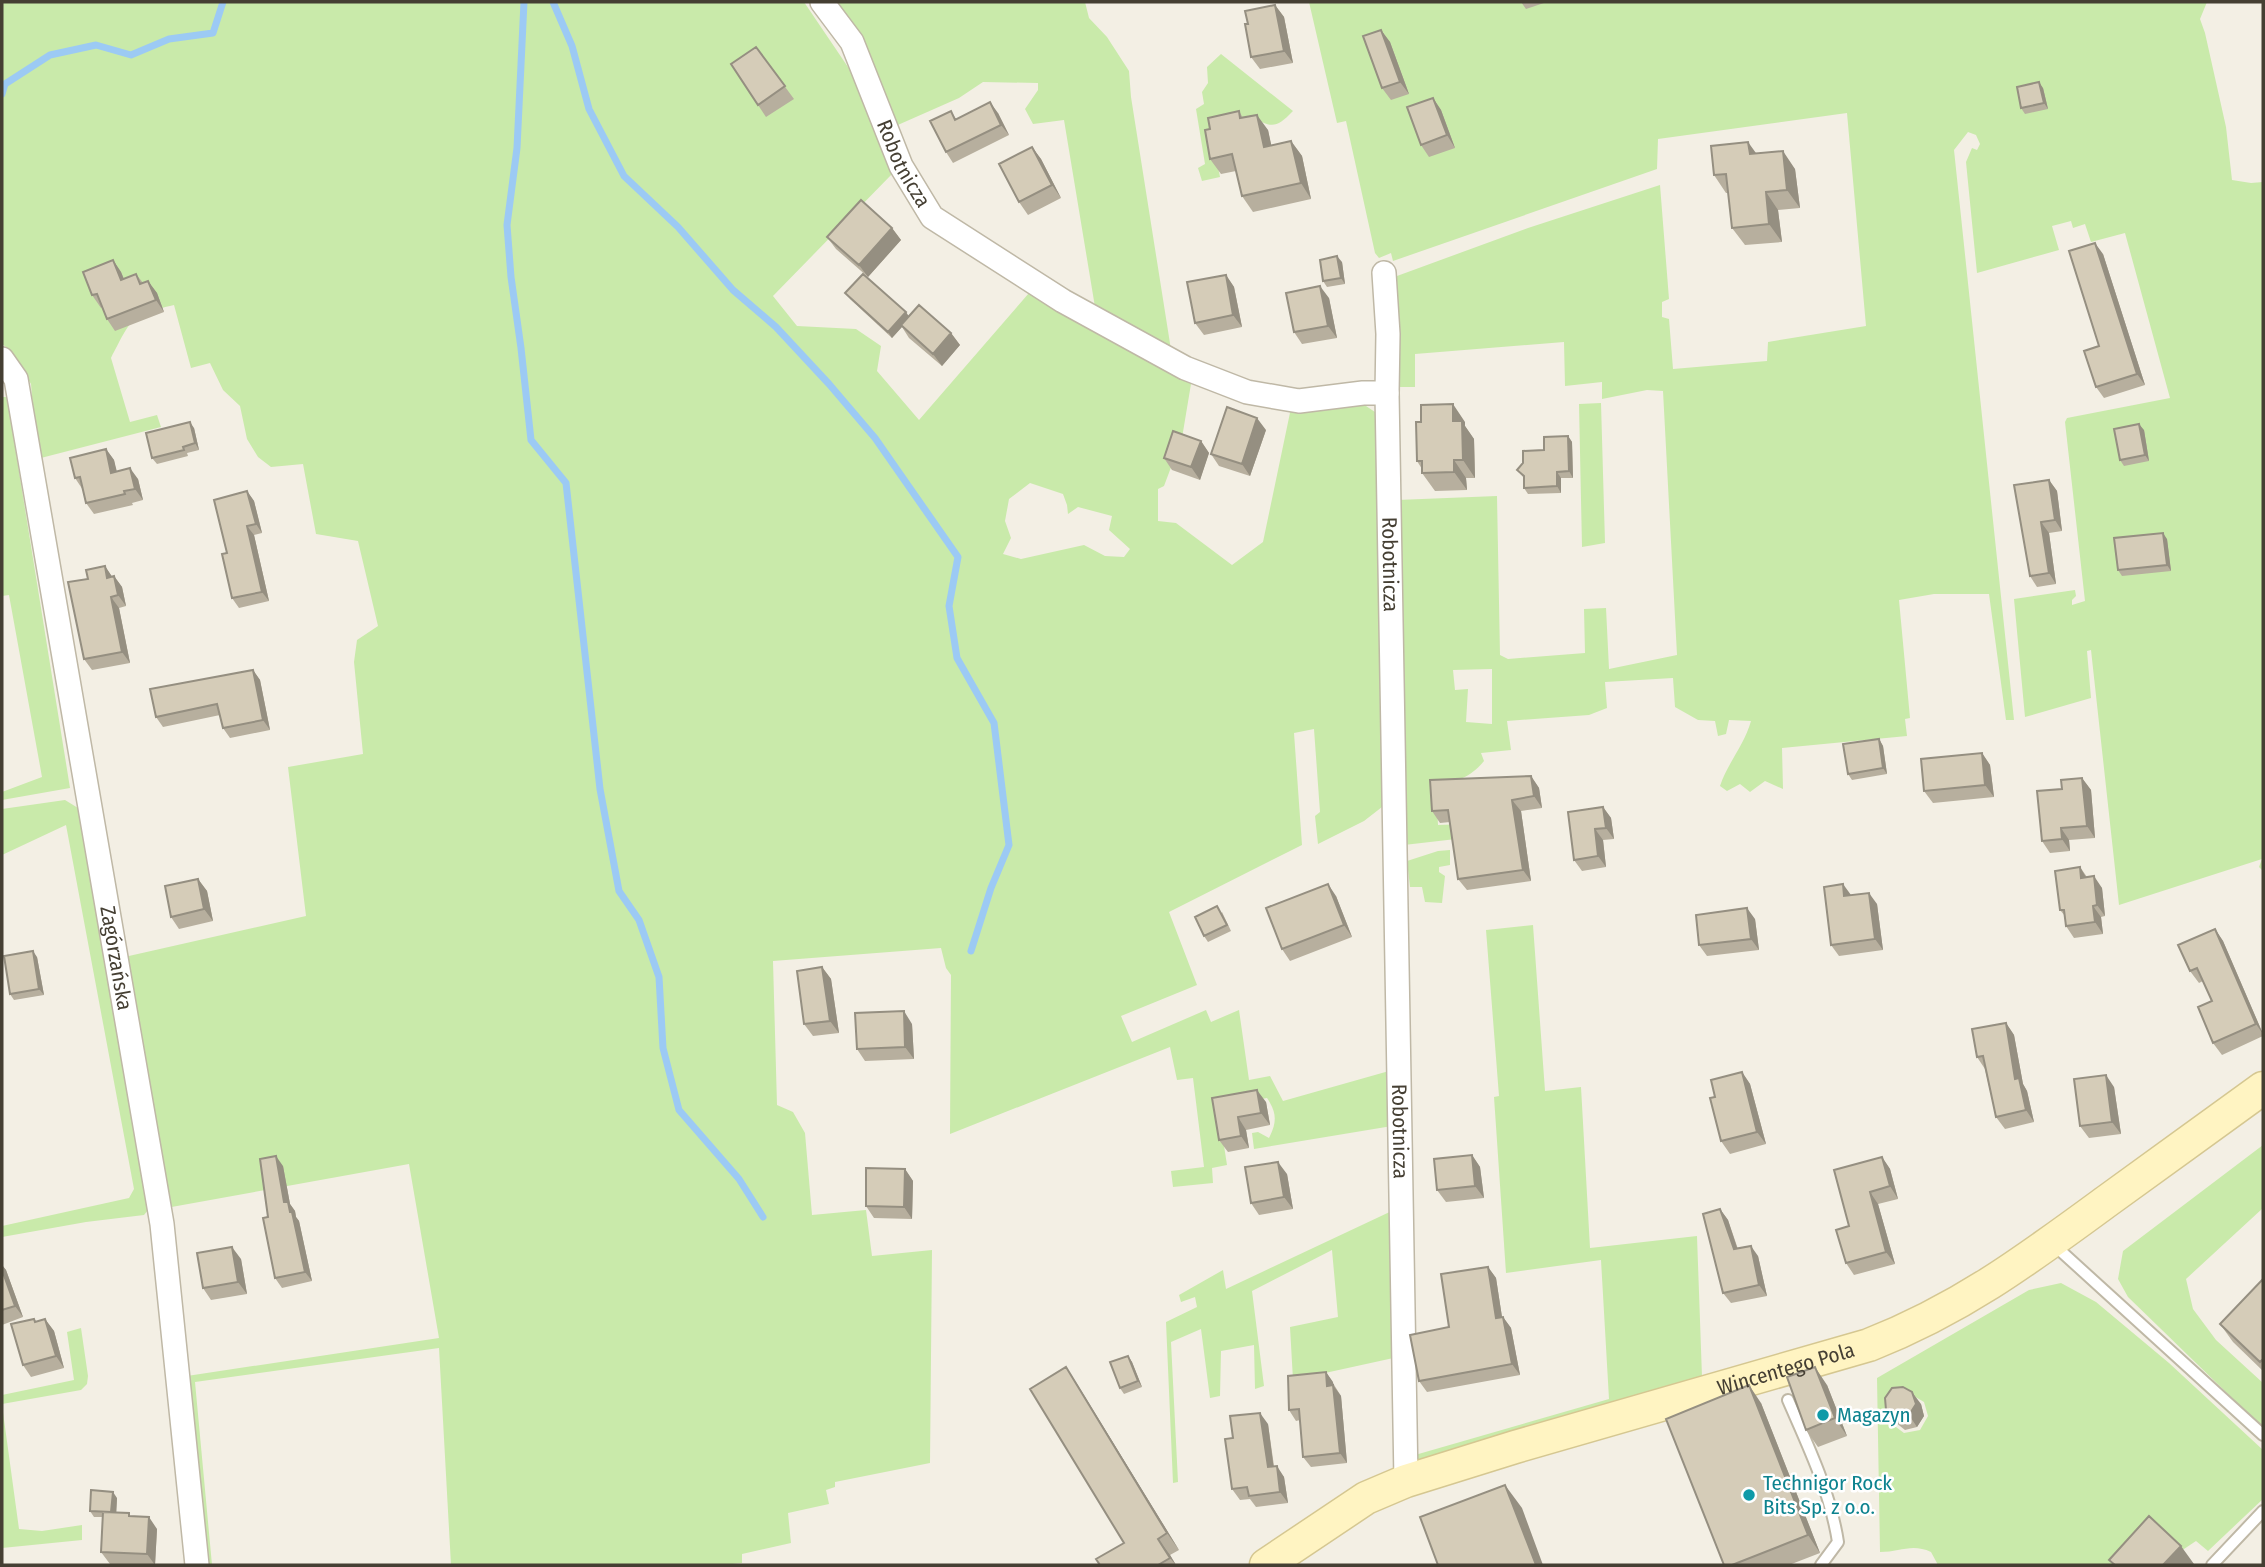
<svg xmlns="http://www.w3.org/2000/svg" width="2265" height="1567" viewBox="0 0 2265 1567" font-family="'Fira Sans Condensed',sans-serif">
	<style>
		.green { fill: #c9eaaa; fill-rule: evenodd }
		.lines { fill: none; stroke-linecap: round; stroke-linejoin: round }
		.stream { stroke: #9ccaf4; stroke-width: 7 }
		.lane-casing { stroke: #bfb8a6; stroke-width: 14 }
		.street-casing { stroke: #bfb8a6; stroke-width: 26 }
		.secondary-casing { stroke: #d5c791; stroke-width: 35 }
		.lane { stroke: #fff; stroke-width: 10 }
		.street { stroke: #fff; stroke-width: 23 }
		.secondary { stroke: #fff4c2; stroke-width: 32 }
		.wall { fill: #b7af9e }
		.shaded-wall { fill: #958f81 }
		.building { fill: #d5ccb8; stroke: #958f81; stroke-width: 2 }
		.culture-dot { fill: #0f9aa8; stroke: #fff; stroke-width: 2.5 }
		.labels { text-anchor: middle; stroke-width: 5; stroke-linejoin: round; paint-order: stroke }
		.street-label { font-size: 21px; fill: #453f33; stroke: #fff }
		.culture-label { font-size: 21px; fill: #0d838f; stroke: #fff; text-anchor: start }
	</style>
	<rect width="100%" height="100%" fill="#f3efe4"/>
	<path class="green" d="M 2,2 L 804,2 L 850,70 L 893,173 L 773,296 L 797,326 L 856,329 L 881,346 L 877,371 L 919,420 L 1029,293 L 1192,378 L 1182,438 L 1164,486 L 1158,489 L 1158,521 L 1176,523 L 1232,565 L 1263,542 L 1291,408 L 1357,400 L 1378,414 L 1383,587 L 1382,807 L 1364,821 L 1318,844 L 1315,816 L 1320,812 L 1314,729 L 1294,733 L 1302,845 L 1169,912 L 1197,985 L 1121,1016 L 1132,1042 L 1206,1010 L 1211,1022 L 1239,1010 L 1249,1080 L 1270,1076 L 1283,1101 L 1389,1071 L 1384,956 L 1389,956 L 1392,1126 L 1254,1149 L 1252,1133 L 1258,1132 L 1269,1138 C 1277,1122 1277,1113 1267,1098 L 1218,1107 L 1227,1165 L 1212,1168 L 1213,1183 L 1173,1187 L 1171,1171 L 1204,1167 L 1193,1078 L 1177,1080 L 1170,1047 L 950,1134 L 951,975 L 946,968 L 941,948 L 773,961 L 777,1105 L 793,1112 L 805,1133 L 812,1215 L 866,1210 L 872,1256 L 932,1250 L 930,1463 L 835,1482 L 835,1487 L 826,1490 L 829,1504 L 788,1513 L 791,1543 L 742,1554 L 742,1563 L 723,1565 L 451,1565 L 439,1348 L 195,1382 L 212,1565 L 204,1565 L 187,1376 L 439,1338 L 409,1164 L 166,1208 L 120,958 L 306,916 L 288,767 L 363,754 L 354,662 L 357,640 L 378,626 L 358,541 L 316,534 L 303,464 L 271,467 L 258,457 L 247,439 L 240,406 L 223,390 L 210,363 L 191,368 L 174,305 C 130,315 132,318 111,358 L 130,422 L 157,415 L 161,427 L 37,459 L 31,384 L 10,350 L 2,344 ZM 1030,483 L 1063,494 L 1067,505 L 1068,514 L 1078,507 L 1112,516 L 1109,530 L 1130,549 L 1124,557 L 1105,556 L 1084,545 L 1021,559 L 1003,554 L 1011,538 L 1005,521 L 1009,499 Z
		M 823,2 L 1085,2 L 1089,18 L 1107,37 L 1129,71 L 1131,97 L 1172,356 L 1096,313 L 1064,120 L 1033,124 L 1025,109 L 1038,90 L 1038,83 L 983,82 L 959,98 L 891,128 Z
		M 1309,2 L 2207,2 L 2200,19 L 2205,33 L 2226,127 L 2232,180 L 2251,183 L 2263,182 L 2263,871 L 2259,867 L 2262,859 L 2119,905 L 2091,650 L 2087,651 L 2091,698 L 2025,717 L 2014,599 L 2075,590 L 2076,596 L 2072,600 L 2072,605 L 2085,601 L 2065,422 L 2067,418 L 2170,398 L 2125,233 L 2091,242 L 2085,224 L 2073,228 L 2071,221 L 2052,226 L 2059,250 L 1977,273 L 1966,162 L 1972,148 L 1977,150 L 1980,144 L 1976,135 L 1968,132 L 1954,150 L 2014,720 L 2006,720 L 1989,594 L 1934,594 L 1899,600 L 1910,718 L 1905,719 L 1907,736 L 1782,748 L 1783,789 L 1765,781 L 1750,792 L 1740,784 L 1727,791 L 1720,786 C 1728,762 1744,746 1751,721 L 1729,720 L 1726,734 L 1718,736 L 1715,721 L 1698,720 L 1675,707 L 1673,678 L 1605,682 L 1607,708 L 1589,715 L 1507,721 L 1511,750 L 1481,753 L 1484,761 C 1471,777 1457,782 1436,785 L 1438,825 L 1466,824 L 1456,839 L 1404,845 L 1397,500 L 1497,496 L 1500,655 L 1508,659 L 1585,653 L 1584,609 L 1606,608 L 1609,669 L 1677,655 L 1663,391 L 1647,390 L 1602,399 L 1602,382 L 1565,386 L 1564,342 L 1415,354 L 1415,387 L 1395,387 L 1391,291 L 1397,276 L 1528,228 L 1660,185 L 1669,299 L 1662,302 L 1662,317 L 1669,319 L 1673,369 L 1767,361 L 1768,342 L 1866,326 L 1847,113 L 1658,139 L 1657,169 L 1393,261 L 1391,253 L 1379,258 L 1375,253 L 1346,121 L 1337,123 ZM 1492,669 L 1492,724 L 1466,722 L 1468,689 L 1455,690 L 1453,670 Z
		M 1221,54 L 1293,111 C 1276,129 1271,128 1251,116 L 1210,127 L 1220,177 L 1202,181 L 1198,168 L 1205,164 L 1196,109 L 1204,104 L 1202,92 L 1208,83 L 1207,67 Z
		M 2,397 L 7,397 L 70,788 L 2,800 L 2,792 L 42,777 L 9,595 L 2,596 Z
		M 1601,403 L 1605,543 L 1582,547 L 1579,404 Z
		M 65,800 L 78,808 L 148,1210 L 144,1215 L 86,1222 L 2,1237 L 2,1226 L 129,1198 L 134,1189 L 66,825 L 2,855 L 2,809 Z
		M 1450,850 L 1450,865 L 1439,867 L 1439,872 L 1445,876 L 1442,903 L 1425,902 L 1422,887 L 1410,887 L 1407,861 L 1438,851 Z
		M 1533,925 L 1545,1091 L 1581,1087 L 1590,1248 L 1697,1236 L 1702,1377 L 1417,1463 L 1415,1455 L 1609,1399 L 1601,1260 L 1506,1273 L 1494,1097 L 1499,1096 L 1486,930 Z
		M 2263,1145 L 2263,1208 L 2186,1279 L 2193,1309 L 2216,1340 L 2263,1383 L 2263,1428 L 2128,1297 L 2118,1279 L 2123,1251 Z
		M 1396,1209 L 1398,1357 L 1293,1380 L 1290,1327 L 1338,1317 L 1332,1250 L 1252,1291 L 1264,1386 L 1255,1389 L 1254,1345 L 1221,1351 L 1220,1396 L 1210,1398 L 1201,1329 L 1171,1342 L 1178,1482 L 1173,1483 L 1166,1322 L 1197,1307 L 1195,1297 L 1181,1302 L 1179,1295 L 1223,1270 L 1226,1289 Z
		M 2061,1283 L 2096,1302 L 2169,1363 L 2263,1450 L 2263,1499 L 2208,1551 L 2196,1541 L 2184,1549 L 2129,1565 L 1938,1565 L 1931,1552 C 1912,1543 1900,1552 1880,1552 L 1877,1378 L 2029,1290 ZM 1912,1395 L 1924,1402 L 1928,1416 L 1920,1430 L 1904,1433 L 1892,1424 L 1889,1409 Z
		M 81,1328 L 88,1376 L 87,1384 L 81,1390 L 2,1404 L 2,1395 L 74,1380 L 67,1332 Z
		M 2,1405 L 19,1529 L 42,1531 L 82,1525 L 82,1540 L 2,1548 Z"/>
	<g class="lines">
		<path class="stream" d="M 524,2 L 517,148 L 507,225 L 511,277 L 521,348 L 531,440 L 566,483 L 600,789 L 619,891 L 639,920 L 659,977 L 663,1048 L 679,1110 L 739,1179 L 763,1217
			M 553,2 L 572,46 L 589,109 L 624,176 L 678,227 L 733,290 L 776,327 L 829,384 L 875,438 L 958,557 L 949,606 L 957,658 L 994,723 L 1009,845 L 991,888 L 971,951
			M 2,94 L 5,84 L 50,55 L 96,45 L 131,55 L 169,39 L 213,33 L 223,2"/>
		<defs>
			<path id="lane" d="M 2053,1244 L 2263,1435
				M 1788,1400 C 1808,1446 1830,1491 1838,1542 L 1821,1565
				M 2212,1565 L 2263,1511"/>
			<g id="street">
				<path id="s1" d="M 822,2 L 852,42 L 901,166 L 932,217 L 1063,301 L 1185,368 L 1247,392 L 1299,401 L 1363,393 L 1387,393 L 1406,1481"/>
				<path d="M 1384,273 L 1388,334 L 1387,393"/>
				<path id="s2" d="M 2,359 L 16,379 L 162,1224 L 197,1565"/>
			</g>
			<g id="secondary">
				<path id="s3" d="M 1266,1565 L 1366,1498 L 1406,1481 L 1515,1447 L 1869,1345 C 1961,1309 2028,1259 2107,1201 C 2159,1163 2211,1126 2263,1088"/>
			</g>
		</defs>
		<use href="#lane" class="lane-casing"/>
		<use href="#street" class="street-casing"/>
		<use href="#secondary" class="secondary-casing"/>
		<use href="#lane" class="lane"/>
		<use href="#street" class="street"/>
		<use href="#secondary" class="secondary"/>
	</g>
	<path class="wall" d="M 1521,2 L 1544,2 L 1544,3 L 1526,9 Z
		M 1275,5 L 1284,17 L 1293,63 L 1260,69 L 1251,57 L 1248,24 Z
		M 1381,30 L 1390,42 L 1409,94 L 1391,100 L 1382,88 Z
		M 756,47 L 794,99 L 766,117 L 731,64 Z
		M 2043,88 L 2048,109 L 2025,114 L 2021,108 Z
		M 1433,98 L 1441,110 L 1455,148 L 1429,157 L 1421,145 Z
		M 951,111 L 956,119 L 998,113 L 1009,135 L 953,163 L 946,152 Z
		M 1239,111 L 1243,118 L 1268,130 L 1271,145 L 1291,141 L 1302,156 L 1311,199 L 1253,212 L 1242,196 L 1236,171 L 1221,174 L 1210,159 L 1210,129 Z
		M 1032,147 L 1041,159 L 1061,198 L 1028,215 L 1019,202 Z
		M 1757,153 L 1795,169 L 1800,208 L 1778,210 L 1782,242 L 1745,245 L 1732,228 L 1728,193 L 1726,193 L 1714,175 Z
		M 892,228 L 901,240 L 868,277 L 836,249 L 827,237 Z
		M 2103,254 L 2145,385 L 2104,398 L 2096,387 L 2099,346 Z
		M 113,260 L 121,272 L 124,279 L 136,274 L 143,283 L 148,281 L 157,293 L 164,312 L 115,331 L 107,319 L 102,307 L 101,308 L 92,295 Z
		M 1342,262 L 1345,284 L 1327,287 L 1323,281 Z
		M 1226,275 L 1234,287 L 1242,327 L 1204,335 L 1195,323 Z
		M 845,293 L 909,316 L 951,333 L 960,345 L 942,366 L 909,338 L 902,327 L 892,338 L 850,299 Z
		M 1329,298 L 1337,338 L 1302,344 L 1294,332 Z
		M 1465,422 L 1465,426 L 1474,439 L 1475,478 L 1466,478 L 1467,490 L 1435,491 L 1422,473 L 1422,469 L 1417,461 Z
		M 194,428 L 199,450 L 187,453 L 188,456 L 157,464 L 152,458 Z
		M 1266,430 L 1250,476 L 1219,466 L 1211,454 Z
		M 2144,430 L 2149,461 L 2124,466 L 2120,460 Z
		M 1568,436 L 1572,442 L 1573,478 L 1561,478 L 1561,493 L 1528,494 L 1524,488 L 1524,478 L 1517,470 L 1544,450 Z
		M 1201,441 L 1209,453 L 1200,480 L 1172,470 L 1164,458 Z
		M 106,449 L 114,460 L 116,471 L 138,479 L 143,500 L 132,503 L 133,505 L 94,514 L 86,503 L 83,490 L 75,478 Z
		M 2049,480 L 2057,491 L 2062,531 L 2049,533 L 2056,584 L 2037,587 L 2030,576 Z
		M 247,491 L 254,501 L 262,533 L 254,535 L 269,601 L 239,608 L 232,598 L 227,553 Z
		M 2167,539 L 2171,571 L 2122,576 L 2118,570 Z
		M 105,566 L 112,577 L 114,576 L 122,587 L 126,606 L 119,608 L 130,663 L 92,670 L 84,659 L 88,579 Z
		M 253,670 L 260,680 L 270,730 L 230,738 L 223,728 L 220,715 L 163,727 L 156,717 Z
		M 1879,739 L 1883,746 L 1887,774 L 1852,780 L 1848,774 Z
		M 1982,753 L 1990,765 L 1994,797 L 1933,803 L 1924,791 Z
		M 1531,776 L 1539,788 L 1542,808 L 1521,811 L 1531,881 L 1467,890 L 1458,879 L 1450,822 L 1440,823 L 1432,811 Z
		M 2082,778 L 2091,790 L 2095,838 L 2069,840 L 2070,851 L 2050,853 L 2042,841 L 2062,789 Z
		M 1603,807 L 1611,818 L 1614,839 L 1603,840 L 1606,867 L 1582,871 L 1574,860 Z
		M 2080,867 L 2087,877 L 2102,888 L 2105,916 L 2101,917 L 2103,934 L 2074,938 L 2066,926 L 2065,916 L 2060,910 Z
		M 198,879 L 207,891 L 213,921 L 179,929 L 171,917 Z
		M 1851,895 L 1877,904 L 1883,950 L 1839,956 L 1831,945 Z
		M 1336,896 L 1352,937 L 1290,961 L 1282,949 Z
		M 1222,912 L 1231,931 L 1208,942 L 1204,936 Z
		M 1755,919 L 1759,950 L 1707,956 L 1699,945 Z
		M 2215,929 L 2223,941 L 2263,1034 L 2263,1036 L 2222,1055 L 2213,1043 L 2212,1001 L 2203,981 L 2199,983 L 2190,971 Z
		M 37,957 L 44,995 L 14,1000 L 10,994 Z
		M 822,967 L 831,979 L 839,1033 L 813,1036 L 804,1024 Z
		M 2006,1023 L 2014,1035 L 2023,1084 L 2027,1091 L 2034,1122 L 2005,1129 L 1996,1117 L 1985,1069 L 1977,1057 Z
		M 912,1024 L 914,1059 L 865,1061 L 857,1049 Z
		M 1742,1072 L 1750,1084 L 1766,1144 L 1730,1154 L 1721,1141 L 1715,1097 Z
		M 2114,1087 L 2121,1134 L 2089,1138 L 2080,1126 Z
		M 1212,1098 L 1266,1102 L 1270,1125 L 1246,1130 L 1249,1148 L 1228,1152 L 1219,1140 Z
		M 1472,1155 L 1480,1167 L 1484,1198 L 1446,1202 L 1437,1190 Z
		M 1882,1157 L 1890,1169 L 1898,1199 L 1878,1204 L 1895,1264 L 1854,1275 L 1846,1263 L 1849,1226 Z
		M 283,1166 L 290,1204 L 295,1211 L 296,1217 L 299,1221 L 312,1281 L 282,1288 L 275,1278 L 268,1217 Z
		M 905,1169 L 913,1181 L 912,1219 L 874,1218 L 866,1206 Z
		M 1287,1174 L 1293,1209 L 1259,1215 L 1251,1203 Z
		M 1720,1209 L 1728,1220 L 1738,1249 L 1758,1256 L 1767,1296 L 1731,1303 L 1723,1293 Z
		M 241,1259 L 247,1294 L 211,1300 L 203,1288 Z
		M 2,1265 L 6,1270 L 23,1317 L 2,1325 Z
		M 1488,1267 L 1496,1278 L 1502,1317 L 1503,1317 L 1511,1328 L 1520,1375 L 1427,1392 L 1419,1381 L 1449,1327 Z
		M 2263,1279 L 2263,1371 L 2233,1342 L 2220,1324 Z
		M 45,1319 L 54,1331 L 64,1368 L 31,1377 L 23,1365 L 36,1322 Z
		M 1128,1356 L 1132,1362 L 1142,1387 L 1124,1394 L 1120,1388 Z
		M 1326,1372 L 1341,1396 L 1347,1463 L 1311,1467 L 1303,1457 L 1300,1420 L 1296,1421 L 1289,1410 Z
		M 1077,1384 L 1179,1550 L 1170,1555 L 1176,1565 L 1100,1565 L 1124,1543 Z
		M 1827,1385 L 1847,1436 L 1818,1447 L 1806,1430 Z
		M 1761,1403 L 1820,1553 L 1789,1565 L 1724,1565 Z
		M 1921,1404 L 1924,1416 L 1917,1427 L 1905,1430 L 1895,1422 L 1886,1410 Z
		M 1268,1424 L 1274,1466 L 1284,1477 L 1288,1503 L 1256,1507 L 1250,1499 L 1240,1500 L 1232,1489 L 1233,1438 Z
		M 117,1498 L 116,1513 L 131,1517 L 157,1529 L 155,1565 L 110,1564 L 101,1552 L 103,1517 L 94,1517 L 90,1511 Z"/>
	<path class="shaded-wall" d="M 1275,5 L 1284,17 L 1293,63 L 1284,51 Z
		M 1381,30 L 1390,42 L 1409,94 L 1400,82 Z
		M 2039,82 L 2043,88 L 2048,109 L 2044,103 Z
		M 1433,98 L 1441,110 L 1455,148 L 1447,135 Z
		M 990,102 L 998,113 L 1009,135 L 1001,125 Z
		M 1257,115 L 1268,130 L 1275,162 L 1264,147 Z
		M 1291,141 L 1302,156 L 1311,199 L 1301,183 Z
		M 1748,142 L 1761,160 L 1750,154 Z
		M 1032,147 L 1041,159 L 1061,198 L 1052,185 Z
		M 1783,151 L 1795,169 L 1800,208 L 1787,190 Z
		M 1766,192 L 1778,210 L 1782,242 L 1769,224 Z
		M 892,228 L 901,240 L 868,277 L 859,265 Z
		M 2095,243 L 2103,254 L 2145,385 L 2137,374 Z
		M 1337,256 L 1342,262 L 1345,284 L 1341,278 Z
		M 113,260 L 121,272 L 129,292 L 121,280 Z
		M 1226,275 L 1234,287 L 1242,327 L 1233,315 Z
		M 148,281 L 157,293 L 164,312 L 156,300 Z
		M 1320,286 L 1329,298 L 1337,338 L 1328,326 Z
		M 906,312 L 910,318 L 892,338 L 888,332 Z
		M 951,333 L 960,345 L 942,366 L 933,354 Z
		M 1453,404 L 1465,422 L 1465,426 L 1474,439 L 1475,478 L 1463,460 L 1453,421 Z
		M 1257,418 L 1266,430 L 1250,476 L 1242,464 Z
		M 190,422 L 194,428 L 199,450 L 195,443 Z
		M 2139,424 L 2144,430 L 2149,461 L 2145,455 Z
		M 1568,436 L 1572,442 L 1573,478 L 1569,471 Z
		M 1201,441 L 1209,453 L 1200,480 L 1191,467 Z
		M 106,449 L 114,460 L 120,484 L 111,473 Z
		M 1454,460 L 1466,478 L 1467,490 L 1454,472 Z
		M 130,468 L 138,479 L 143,500 L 135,489 Z
		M 1557,472 L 1561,478 L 1561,493 L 1557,486 Z
		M 2049,480 L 2057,491 L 2062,531 L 2055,520 Z
		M 247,491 L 254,501 L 262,533 L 256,524 Z
		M 2041,522 L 2049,533 L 2056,584 L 2049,573 Z
		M 247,526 L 254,535 L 269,601 L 262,592 Z
		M 2163,533 L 2167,539 L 2171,571 L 2167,565 Z
		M 105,566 L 113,578 L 107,578 Z
		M 114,576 L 122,587 L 126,606 L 118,595 Z
		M 111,597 L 119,608 L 130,663 L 122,652 Z
		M 253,670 L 260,680 L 270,730 L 263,720 Z
		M 1879,739 L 1883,746 L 1887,774 L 1883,768 Z
		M 1982,753 L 1990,765 L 1994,797 L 1985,785 Z
		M 1531,776 L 1539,788 L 1542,808 L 1534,796 Z
		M 2082,778 L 2091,790 L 2095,838 L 2087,826 Z
		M 1512,800 L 1521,811 L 1531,881 L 1523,870 Z
		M 1603,807 L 1611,818 L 1614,839 L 1606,828 Z
		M 2061,828 L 2069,840 L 2070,851 L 2062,839 Z
		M 1595,829 L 1603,840 L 1606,867 L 1598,856 Z
		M 2080,867 L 2087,879 L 2081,878 Z
		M 2094,876 L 2102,888 L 2105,916 L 2097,905 Z
		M 198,879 L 207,891 L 213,921 L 204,909 Z
		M 1328,884 L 1336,896 L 1352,937 L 1344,925 Z
		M 1843,884 L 1851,895 L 1844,896 Z
		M 1869,893 L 1877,904 L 1883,950 L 1875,939 Z
		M 2093,906 L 2101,917 L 2103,934 L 2095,922 Z
		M 1747,908 L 1755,919 L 1759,950 L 1751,939 Z
		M 2215,929 L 2223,941 L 2263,1034 L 2256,1024 Z
		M 33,951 L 37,957 L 44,995 L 39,989 Z
		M 822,967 L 831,979 L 839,1033 L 830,1021 Z
		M 904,1011 L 912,1024 L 914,1059 L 905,1047 Z
		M 2006,1023 L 2014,1035 L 2023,1084 L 2027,1091 L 2034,1122 L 2026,1110 L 2015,1079 Z
		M 1742,1072 L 1750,1084 L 1766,1144 L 1757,1132 Z
		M 2106,1075 L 2114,1087 L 2121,1134 L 2112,1122 Z
		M 1257,1090 L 1266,1102 L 1270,1125 L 1261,1113 Z
		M 1238,1117 L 1246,1130 L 1249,1148 L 1241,1136 Z
		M 1472,1155 L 1480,1167 L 1484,1198 L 1475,1186 Z
		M 276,1156 L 283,1166 L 290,1204 L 295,1211 L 296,1217 L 299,1221 L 312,1281 L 305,1272 L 284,1202 Z
		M 1882,1157 L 1890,1169 L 1898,1199 L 1890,1186 Z
		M 1278,1162 L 1287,1174 L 1293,1209 L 1284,1197 Z
		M 905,1169 L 913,1181 L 912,1219 L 904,1207 Z
		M 1870,1192 L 1878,1204 L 1895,1264 L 1886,1252 Z
		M 1720,1209 L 1728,1220 L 1741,1260 L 1734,1249 Z
		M 1751,1246 L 1758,1256 L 1767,1296 L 1759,1285 Z
		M 232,1247 L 241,1259 L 247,1294 L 238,1282 Z
		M 2,1265 L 6,1270 L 23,1317 L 15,1306 L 2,1270 Z
		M 1488,1267 L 1496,1278 L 1504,1330 L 1496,1318 Z
		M 1503,1317 L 1511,1328 L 1520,1375 L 1512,1364 Z
		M 45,1319 L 54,1331 L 64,1368 L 56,1356 Z
		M 1128,1356 L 1132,1362 L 1142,1387 L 1138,1381 Z
		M 1066,1367 L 1077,1384 L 1179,1550 L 1167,1533 Z
		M 1815,1367 L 1827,1385 L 1847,1436 L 1835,1418 Z
		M 1326,1372 L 1333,1382 L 1334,1396 L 1327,1386 Z
		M 1333,1385 L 1341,1396 L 1347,1463 L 1340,1453 Z
		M 1749,1385 L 1761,1403 L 1820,1553 L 1808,1535 Z
		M 1912,1392 L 1921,1404 L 1924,1416 L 1917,1427 L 1909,1415 Z
		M 1260,1413 L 1268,1424 L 1275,1478 L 1268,1467 Z
		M 1277,1466 L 1284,1477 L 1288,1503 L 1280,1492 Z
		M 1505,1485 L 1522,1508 L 1543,1565 L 1536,1565 Z
		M 113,1492 L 117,1498 L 116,1518 L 111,1512 Z
		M 149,1517 L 157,1529 L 155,1565 L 147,1554 Z
		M 1158,1539 L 1170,1555 L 1176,1565 L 1170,1558 Z
		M 2181,1546 L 2194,1564 L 2192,1565 L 2163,1565 Z"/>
	<path class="building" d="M 1275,5 L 1284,51 L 1251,57 L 1245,24 L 1248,24 L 1245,11 Z
		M 1381,30 L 1400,82 L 1382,88 L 1363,36 Z
		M 756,47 L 785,86 L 758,105 L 731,64 Z
		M 2039,82 L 2044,103 L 2021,108 L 2017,87 Z
		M 1433,98 L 1447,135 L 1421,145 L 1407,107 Z
		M 990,102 L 1001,125 L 946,152 L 930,121 L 951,111 L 955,120 Z
		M 1239,111 L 1240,118 L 1257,115 L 1264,147 L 1291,141 L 1301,183 L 1242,196 L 1232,154 L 1210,159 L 1205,130 L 1210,129 L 1208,118 Z
		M 1748,142 L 1750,154 L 1783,151 L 1787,190 L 1766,192 L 1769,224 L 1732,228 L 1726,174 L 1714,175 L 1711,146 Z
		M 1032,147 L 1052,185 L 1019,202 L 999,164 Z
		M 861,200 L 892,228 L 859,265 L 827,237 Z
		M 2095,243 L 2137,374 L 2096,387 L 2084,351 L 2099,346 L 2069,251 Z
		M 1337,256 L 1341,278 L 1323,281 L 1320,260 Z
		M 113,260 L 121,280 L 136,274 L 140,284 L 148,281 L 156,300 L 107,319 L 97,294 L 92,295 L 83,272 Z
		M 863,274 L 906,312 L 888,332 L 845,293 Z
		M 1226,275 L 1233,315 L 1195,323 L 1187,282 Z
		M 1320,286 L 1328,326 L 1294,332 L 1286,293 Z
		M 919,305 L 951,333 L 933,354 L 901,325 Z
		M 1453,404 L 1453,421 L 1462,421 L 1463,460 L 1454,460 L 1454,472 L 1422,473 L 1422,461 L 1417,461 L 1416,422 L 1421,422 L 1421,405 Z
		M 1227,407 L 1257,418 L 1242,464 L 1211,454 Z
		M 190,422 L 195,443 L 183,447 L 184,450 L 152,458 L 146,433 Z
		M 2139,424 L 2145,455 L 2120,460 L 2114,429 Z
		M 1173,431 L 1201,441 L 1191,467 L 1164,458 Z
		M 1568,436 L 1569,471 L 1557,472 L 1557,486 L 1524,488 L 1524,476 L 1517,470 L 1523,463 L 1523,451 L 1544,450 L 1544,437 Z
		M 106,449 L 111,473 L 130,468 L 135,489 L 124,491 L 125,494 L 86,503 L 80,477 L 75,478 L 70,458 Z
		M 2049,480 L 2055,520 L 2041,522 L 2049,573 L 2030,576 L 2014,485 Z
		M 247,491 L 256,524 L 247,526 L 262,592 L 232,598 L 222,554 L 227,553 L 214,500 Z
		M 2163,533 L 2167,565 L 2118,570 L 2114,538 Z
		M 105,566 L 107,578 L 114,576 L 118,595 L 111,597 L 122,652 L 84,659 L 68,582 L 88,579 L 86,570 Z
		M 253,670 L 263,720 L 223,728 L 217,704 L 156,717 L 150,689 Z
		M 1879,739 L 1883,768 L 1848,774 L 1843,744 Z
		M 1982,753 L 1985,785 L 1924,791 L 1921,759 Z
		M 1531,776 L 1534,796 L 1512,800 L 1523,870 L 1458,879 L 1448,810 L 1432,811 L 1430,780 Z
		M 2082,778 L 2087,826 L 2061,828 L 2062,839 L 2042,841 L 2037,791 L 2062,789 L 2061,780 Z
		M 1603,807 L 1606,828 L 1595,829 L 1598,856 L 1574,860 L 1568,812 Z
		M 2080,867 L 2081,878 L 2094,876 L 2097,905 L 2093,906 L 2095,922 L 2066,926 L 2064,910 L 2060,910 L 2055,871 Z
		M 198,879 L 204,909 L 171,917 L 165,886 Z
		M 1328,884 L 1344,925 L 1282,949 L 1266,908 Z
		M 1843,884 L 1844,896 L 1869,893 L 1875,939 L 1831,945 L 1824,887 Z
		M 1217,906 L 1227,925 L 1204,936 L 1195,917 Z
		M 1747,908 L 1751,939 L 1699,945 L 1696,915 Z
		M 2215,929 L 2256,1024 L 2213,1043 L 2198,1007 L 2212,1001 L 2197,968 L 2190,971 L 2178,945 Z
		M 33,951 L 39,989 L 10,994 L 4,956 Z
		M 822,967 L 830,1021 L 804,1024 L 797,971 Z
		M 904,1011 L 905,1047 L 857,1049 L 855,1013 Z
		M 2006,1023 L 2015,1079 L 2019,1078 L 2026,1110 L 1996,1117 L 1983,1056 L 1977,1057 L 1972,1029 Z
		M 1742,1072 L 1757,1132 L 1721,1141 L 1710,1098 L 1715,1097 L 1711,1080 Z
		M 2106,1075 L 2112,1122 L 2080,1126 L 2074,1079 Z
		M 1257,1090 L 1261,1113 L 1238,1117 L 1241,1136 L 1219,1140 L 1212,1098 Z
		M 1472,1155 L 1475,1186 L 1437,1190 L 1434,1159 Z
		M 276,1156 L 284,1202 L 288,1202 L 290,1212 L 292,1212 L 305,1272 L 275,1278 L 263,1218 L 268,1217 L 260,1159 Z
		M 1882,1157 L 1890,1186 L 1870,1192 L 1886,1252 L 1846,1263 L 1836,1230 L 1849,1226 L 1834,1170 Z
		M 1278,1162 L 1284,1197 L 1251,1203 L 1245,1167 Z
		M 866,1168 L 905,1169 L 904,1207 L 866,1206 Z
		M 1720,1209 L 1734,1249 L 1751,1246 L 1759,1285 L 1723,1293 L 1703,1214 Z
		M 232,1247 L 238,1282 L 203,1288 L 197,1253 Z
		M 1488,1267 L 1496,1318 L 1503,1317 L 1512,1364 L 1419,1381 L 1410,1335 L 1449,1327 L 1441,1274 Z
		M 2,1270 L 15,1306 L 2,1310 Z
		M 2263,1279 L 2263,1359 L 2260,1362 L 2220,1324 Z
		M 34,1319 L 35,1322 L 45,1319 L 56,1356 L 23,1365 L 11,1324 Z
		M 1128,1356 L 1138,1381 L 1120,1388 L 1110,1362 Z
		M 1066,1367 L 1167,1533 L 1158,1539 L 1170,1558 L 1158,1565 L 1100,1565 L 1096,1559 L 1124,1543 L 1030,1389 Z
		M 1815,1367 L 1835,1418 L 1806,1430 L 1787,1377 Z
		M 1326,1372 L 1327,1386 L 1333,1385 L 1340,1453 L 1303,1457 L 1299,1409 L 1289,1410 L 1288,1376 Z
		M 1749,1385 L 1808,1535 L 1732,1565 L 1724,1565 L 1666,1419 Z
		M 1903,1387 L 1912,1392 L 1916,1404 L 1909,1415 L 1897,1418 L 1886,1410 L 1885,1398 L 1892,1388 Z
		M 1260,1413 L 1268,1467 L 1277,1466 L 1280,1492 L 1249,1496 L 1247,1487 L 1232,1489 L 1225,1439 L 1233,1438 L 1230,1416 Z
		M 1505,1485 L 1536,1565 L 1438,1565 L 1420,1517 Z
		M 91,1490 L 113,1492 L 111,1512 L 90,1511 Z
		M 103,1512 L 129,1513 L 129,1516 L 149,1517 L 147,1554 L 101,1552 Z
		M 2149,1516 L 2181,1546 L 2163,1565 L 2115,1565 L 2109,1560 Z"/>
	<g class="culture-dot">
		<circle cx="1823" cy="1415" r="7"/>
		<circle cx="1749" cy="1495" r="7"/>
	</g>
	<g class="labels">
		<g class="street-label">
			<text dy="7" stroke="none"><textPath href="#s1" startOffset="182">Robotnicza</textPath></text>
			<text dy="7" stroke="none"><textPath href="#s1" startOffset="917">Robotnicza</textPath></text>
			<text dy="7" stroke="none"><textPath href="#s2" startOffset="612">Zagórzańska</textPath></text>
			<text dy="7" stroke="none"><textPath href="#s1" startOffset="1484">Robotnicza</textPath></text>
			<text dy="7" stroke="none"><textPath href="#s3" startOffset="560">Wincentego Pola</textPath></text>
		</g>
		<g class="culture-label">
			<text x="1837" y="1422">Magazyn</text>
			<text x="1763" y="1490">Technigor Rock<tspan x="1763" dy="24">Bits Sp. z o.o.</tspan></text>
		</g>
	</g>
	<rect width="2265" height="1567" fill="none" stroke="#453f33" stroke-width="7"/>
</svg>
